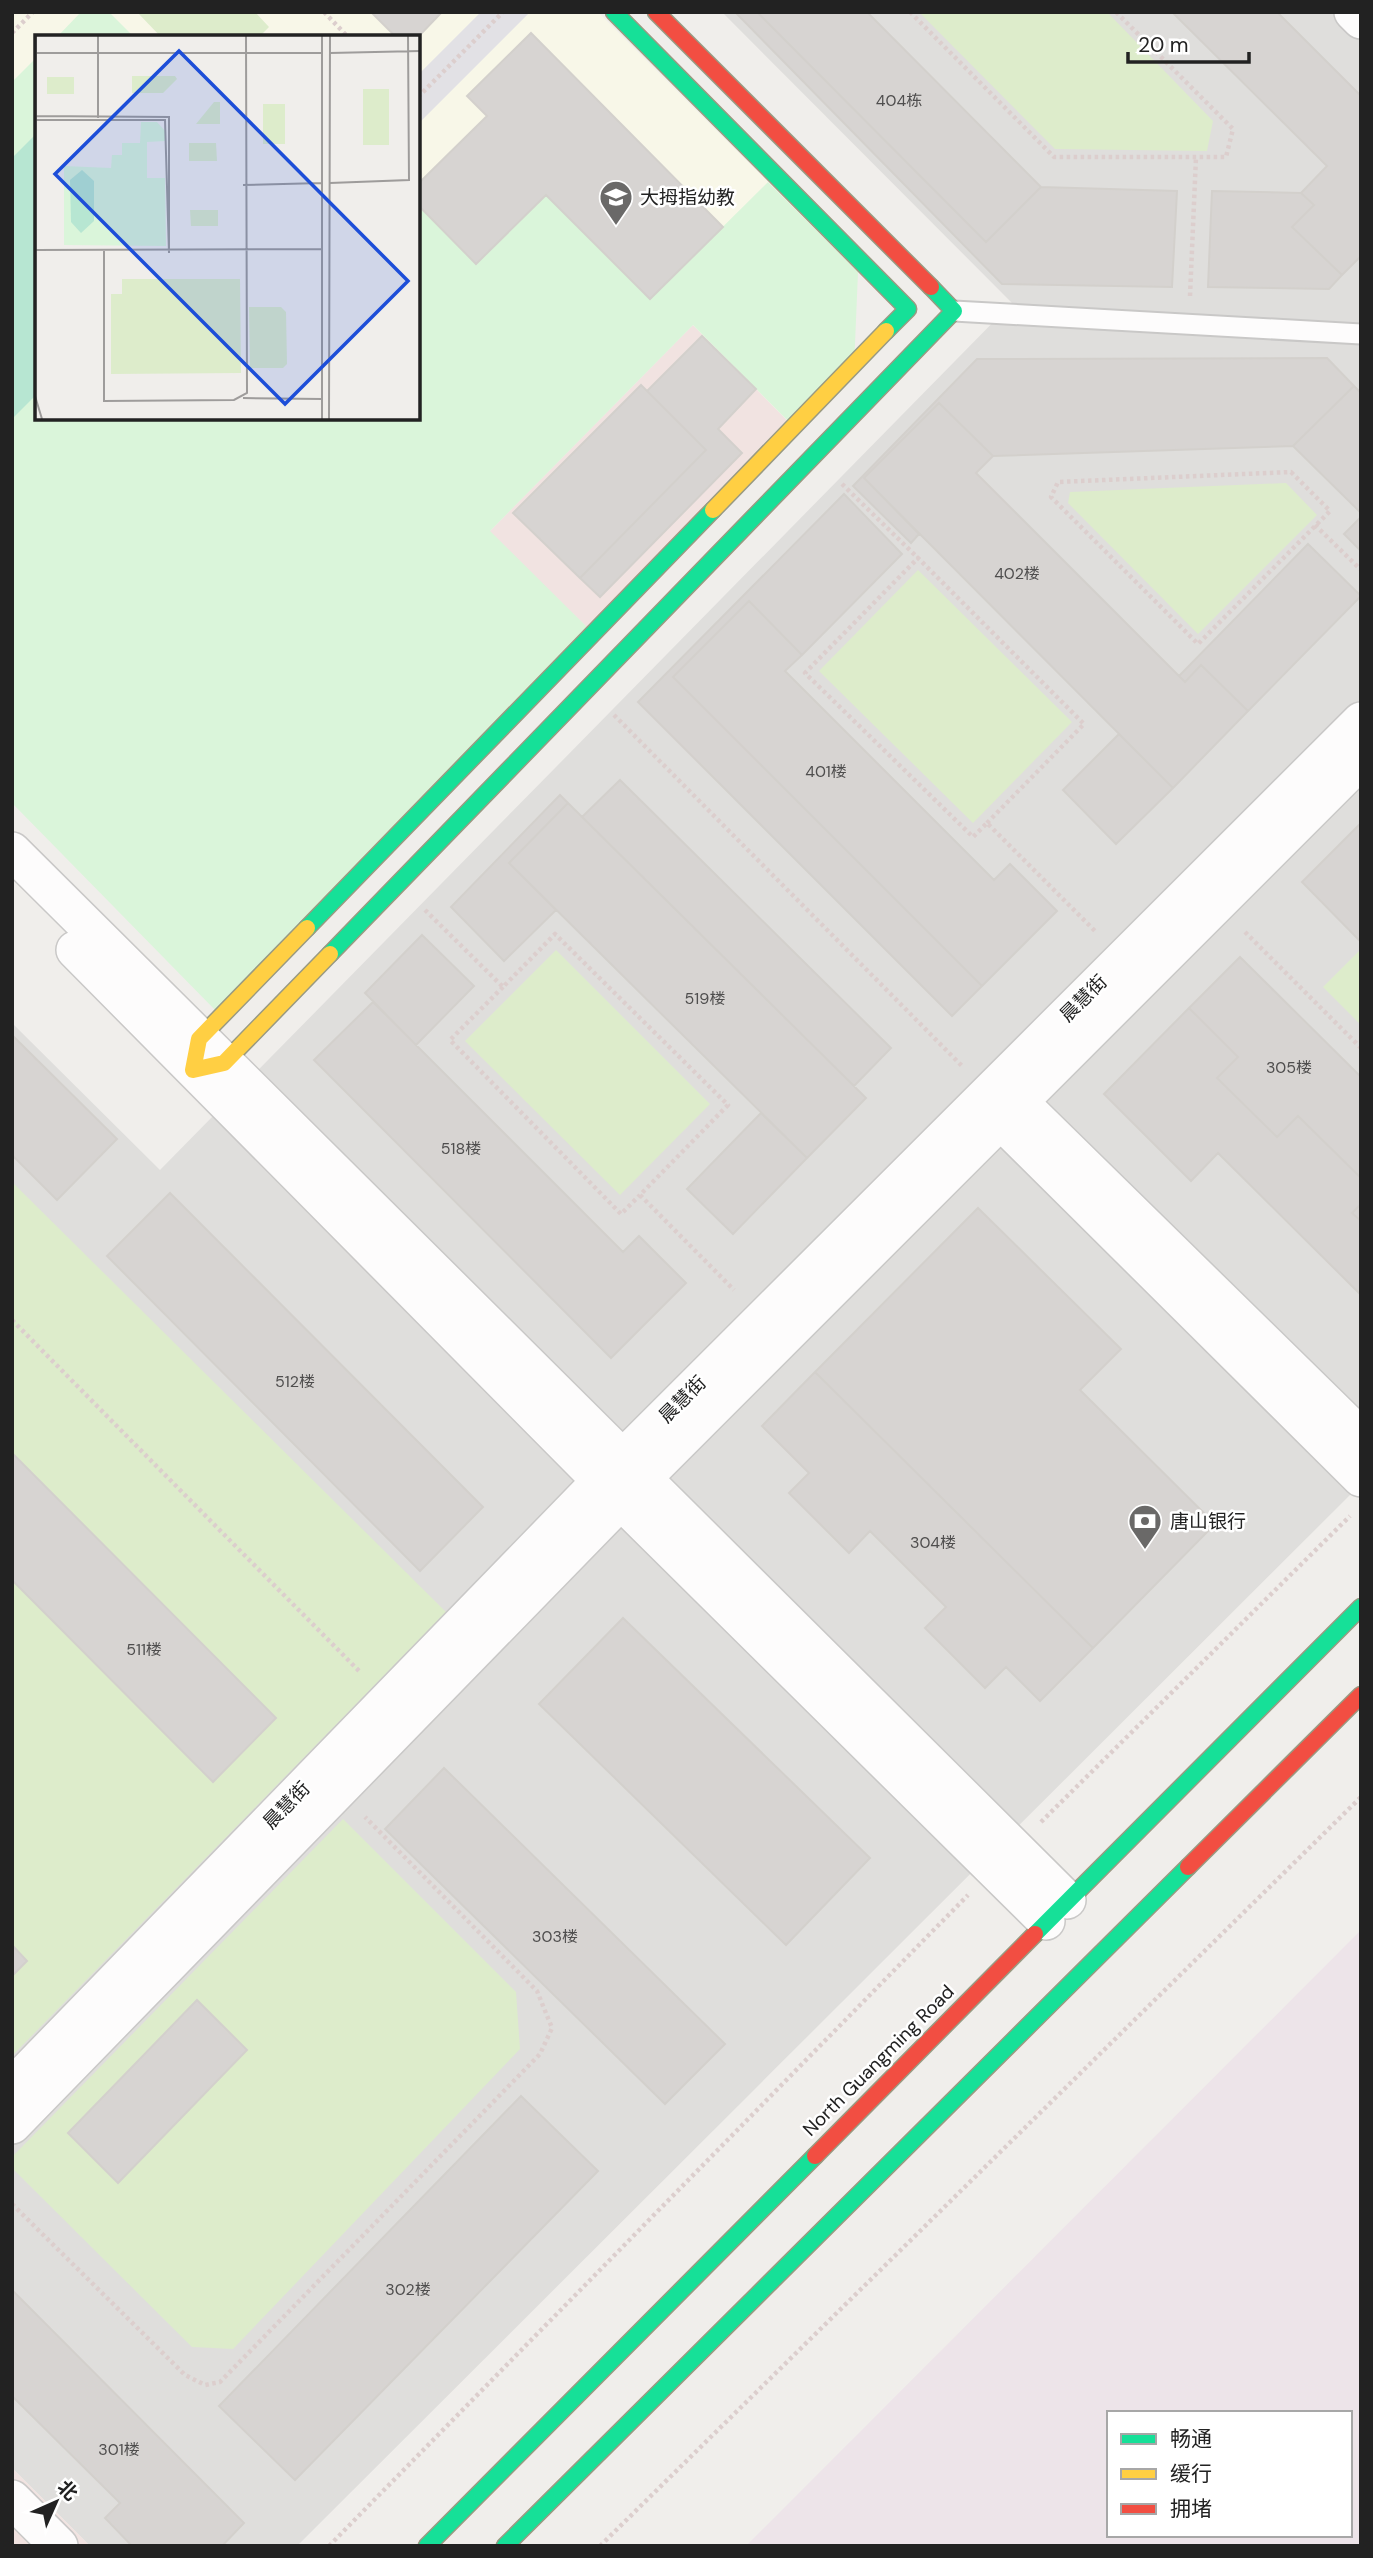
<svg xmlns="http://www.w3.org/2000/svg" width="1373" height="2558" viewBox="0 0 1373 2558" font-family="'DM Sans','Noto Sans SC',sans-serif">
	<style>
		.residential { fill: #dfdedc }
		.commercial { fill: #f1e3e1 }
		.industrial { fill: #ede4e9; fill-rule: evenodd }
		.education { fill: #f8f7e8 }
		.grass { fill: #ddeccb }
		.park { fill: #daf5da }
		.pitch { fill: #b7e6d2 }
		.plaza { fill: #e2e1e5 }
		.building { fill: #d7d4d2; stroke: #d3d0cc; stroke-width: 2 }
		.lines { fill: none; stroke-linecap: round; stroke-linejoin: round }
		.lane-casing { stroke: #c9c8c7; stroke-width: 23 }
		.street-casing { stroke: #c9c8c7; stroke-width: 40 }
		.fast-casing { stroke: #999a82; stroke-width: 19 }
		.slow-casing { stroke: #999a82; stroke-width: 19 }
		.jam-casing { stroke: #999a82; stroke-width: 19 }
		.path { stroke: #dccecd; stroke-width: 4.5; stroke-dasharray: 3.5 3.5; stroke-linecap: butt }
		.lane { stroke: #fdfcfc; stroke-width: 19 }
		.street { stroke: #fdfcfc; stroke-width: 37 }
		.fast { stroke: #16e098; stroke-width: 16 }
		.slow { stroke: #ffcf43; stroke-width: 16 }
		.jam { stroke: #f24e42; stroke-width: 16 }
		.labels { text-anchor: middle; stroke-width: 5; stroke-linejoin: round; paint-order: stroke }
		.number-label { font-size: 16px; fill: #4f4e4e }
		.poi-label { font-size: 19px; fill: #222; stroke: #fff; text-anchor: start }
		.street-label { font-size: 19px; fill: #222; stroke: #fff }
		.inset-road { fill: none; stroke: #9e9c9b; stroke-width: 2 }
		.view { fill: #1d4ed8; fill-opacity: 0.15; stroke: #1d4ed8; stroke-width: 3.5 }
		.inset-edge { fill: none; stroke: #222; stroke-width: 3.5 }
	</style>
	<rect width="100%" height="100%" fill="#f0eeeb"/>
	<path class="residential" d="M 722,12 L 1361,12 L 1361,1484 L 297,2546 L 90,2546 L 12,2468 L 12,1023 L 160,1170 L 1012,303 Z"/>
	<path class="commercial" d="M 693,325 L 794,427 L 591,631 L 489,532 Z
		M 12,2468 L 90,2546 L 12,2546 Z"/>
	<path class="industrial" d="M 1361,1930 L 1361,2546 L 746,2546 ZM 1109,2413 L 1350,2413 L 1350,2535 L 1109,2535 Z"/>
	<path class="education" d="M 12,12 L 481,12 L 418,75 L 418,37 L 37,37 L 37,418 L 12,495 Z
		M 530,12 L 598,12 L 858,272 L 794,427 L 693,325 L 418,350 L 418,124 Z"/>
	<path class="grass" d="M 137,12 L 255,12 L 269,27 L 259,37 L 161,37 Z
		M 919,12 L 1107,12 L 1213,121 L 1207,151 L 1055,149 Z
		M 1286,483 L 1317,515 L 1198,634 L 1068,503 L 1070,492 Z
		M 918,570 L 1072,722 L 973,823 L 819,671 Z
		M 1361,949 L 1361,1025 L 1323,987 Z
		M 556,950 L 710,1104 L 620,1195 L 465,1041 Z
		M 12,1182 L 446,1612 L 12,2056 Z
		M 343,1819 L 516,1992 L 520,2049 L 233,2349 L 192,2347 L 12,2168 L 12,2157 Z"/>
	<path class="park" d="M 81,12 L 109,12 L 134,37 L 57,37 Z
		M 37,57 L 37,418 L 418,418 L 420,207 L 476,264 L 546,195 L 650,299 L 768,182 L 858,272 L 854,368 L 794,427 L 693,325 L 490,531 L 591,631 L 217,1012 L 12,803 L 12,82 Z"/>
	<path class="pitch" d="M 37,133 L 37,394 L 12,419 L 12,158 Z"/>
	<path class="plaza" d="M 481,12 L 530,12 L 418,124 L 418,75 Z"/>
	<path class="building" d="M 371,12 L 442,12 L 418,37 L 396,37 Z
		M 735,12 L 757,12 L 986,242 L 1041,187 L 1177,191 L 1172,287 L 1002,284 Z
		M 757,12 L 867,12 L 1041,187 L 986,242 Z
		M 1172,12 L 1277,12 L 1361,96 L 1361,256 L 1342,275 L 1292,227 L 1314,205 L 1301,193 L 1327,166 Z
		M 531,33 L 723,227 L 650,299 L 546,195 L 476,264 L 418,205 L 418,184 L 487,116 L 467,96 Z
		M 1212,191 L 1301,193 L 1314,205 L 1292,227 L 1342,275 L 1329,289 L 1208,287 Z
		M 702,336 L 756,389 L 718,429 L 742,453 L 600,597 L 580,578 L 706,450 L 647,391 Z
		M 1327,358 L 1354,386 L 1293,446 L 993,456 L 939,403 L 864,478 L 919,534 L 911,543 L 853,486 L 977,359 Z
		M 641,385 L 706,450 L 580,578 L 513,513 Z
		M 1354,386 L 1361,393 L 1361,513 L 1293,446 Z
		M 939,403 L 993,456 L 976,473 L 1185,682 L 1201,665 L 1248,711 L 1173,788 L 864,478 Z
		M 844,494 L 902,554 L 802,655 L 749,601 L 673,677 L 982,986 L 952,1016 L 638,702 Z
		M 1361,517 L 1361,551 L 1344,534 Z
		M 1308,544 L 1361,596 L 1248,711 L 1201,665 L 1185,682 L 1179,676 Z
		M 749,601 L 802,655 L 785,671 L 994,880 L 1010,864 L 1057,911 L 982,986 L 673,677 Z
		M 1119,734 L 1173,788 L 1116,844 L 1063,790 Z
		M 620,780 L 891,1048 L 854,1086 L 582,817 Z
		M 560,795 L 568,803 L 509,863 L 556,910 L 504,961 L 451,907 Z
		M 568,803 L 866,1098 L 807,1158 L 509,863 Z
		M 1361,823 L 1361,939 L 1359,940 L 1302,882 Z
		M 422,935 L 474,986 L 416,1045 L 365,993 Z
		M 1240,957 L 1361,1077 L 1361,1178 L 1298,1116 L 1277,1137 L 1217,1078 L 1238,1057 L 1189,1008 Z
		M 373,1002 L 623,1252 L 639,1236 L 686,1283 L 611,1358 L 314,1060 Z
		M 1189,1008 L 1238,1057 L 1217,1078 L 1277,1137 L 1298,1116 L 1361,1178 L 1361,1204 L 1352,1213 L 1361,1221 L 1361,1295 L 1218,1153 L 1191,1181 L 1104,1094 Z
		M 12,1035 L 117,1139 L 57,1200 L 12,1155 Z
		M 761,1113 L 807,1158 L 733,1234 L 687,1189 Z
		M 170,1193 L 483,1507 L 420,1571 L 107,1256 Z
		M 1361,1204 L 1361,1221 L 1352,1213 Z
		M 978,1208 L 1121,1349 L 1080,1390 L 1215,1524 L 1093,1648 L 815,1372 Z
		M 815,1372 L 1093,1648 L 1040,1701 L 1006,1667 L 985,1688 L 925,1628 L 946,1607 L 870,1531 L 849,1553 L 789,1493 L 809,1473 L 762,1426 Z
		M 12,1453 L 276,1718 L 213,1782 L 12,1580 Z
		M 623,1618 L 870,1858 L 786,1945 L 539,1704 Z
		M 444,1768 L 725,2044 L 665,2104 L 385,1829 Z
		M 12,1945 L 27,1961 L 12,1976 Z
		M 197,2000 L 247,2050 L 118,2183 L 68,2133 Z
		M 521,2096 L 598,2171 L 295,2480 L 219,2406 Z
		M 12,2290 L 244,2523 L 222,2546 L 132,2546 L 105,2518 L 120,2503 L 12,2396 Z"/>
	<g class="lines">
		<defs>
			<path id="lane" d="M 954,311 L 1361,334"/>
			<path id="street" d="M 1353,12 L 1361,20
				M 12,851 L 1067,1900
				M 75,950 L 601,1481 L 1046,1921
				M 1002,1085 L 1361,1437
				M 984,1104 L 1361,1478
				M 12,2087 L 621,1460 L 1361,721
				M 12,2125 L 642,1479 L 1361,760
				M 12,2499 L 59,2546"/>
			<path id="fast" d="M 614,12 L 908,309 L 886,331
				M 307,928 L 713,510
				M 330,954 L 954,311 L 931,287
				M 1035,1934 L 1361,1607
				M 427,2546 L 815,2156
				M 505,2546 L 1188,1867"/>
			<path id="slow" d="M 713,510 L 886,331
				M 307,928 L 199,1039 L 193,1070 L 224,1063 L 330,954"/>
			<path id="jam" d="M 656,12 L 931,287
				M 1188,1867 L 1361,1695
				M 815,2156 L 1035,1934"/>
		</defs>
		<use href="#lane" class="lane-casing"/>
		<use href="#street" class="street-casing"/>
		<use href="#fast" class="fast-casing"/>
		<use href="#slow" class="slow-casing"/>
		<use href="#jam" class="jam-casing"/>
		<path class="path" d="M 324,12 L 348,37
			M 910,12 L 1054,157 L 1226,157 L 1233,129 L 1116,12
			M 12,33 L 33,12
			M 418,97 L 503,12
			M 1190,296 L 1196,157
			M 1291,472 L 1330,511 L 1198,644 L 1051,497 L 1058,482 Z
			M 842,484 L 918,558
			M 1315,525 L 1361,570
			M 614,715 L 963,1067
			M 987,823 L 1084,724 L 918,558 L 805,673 L 973,837 L 987,823 L 1097,933
			M 425,910 L 503,987 L 555,934 L 728,1105 L 640,1195 L 734,1290
			M 1245,932 L 1361,1048
			M 503,987 L 450,1040 L 621,1214 L 640,1195
			M 12,1320 L 361,1673
			M 1041,1822 L 1350,1516
			M 12,2204 L 185,2375 L 205,2385 L 220,2382 L 540,2054 L 552,2028 L 537,1991 L 365,1817
			M 329,2546 L 968,1895
			M 600,2546 L 1361,1797"/>
		<use href="#lane" class="lane"/>
		<use href="#street" class="street"/>
		<use href="#fast" class="fast"/>
		<use href="#slow" class="slow"/>
		<use href="#jam" class="jam"/>
	</g>
	<defs>
		<symbol id="school-pin" viewBox="-11 -11 22 30"><path d="M0 17L-7.5 6A9.5 9.5 0 1 1 7.5 6Z" fill="#6a6968" stroke="#fff"/><path d="M0-5L7-2L0 1L-7-2ZM-4 1L0 2.5L4 1V4Q0 6-4 4Z" fill="#fff"/></symbol>
		<symbol id="bank-pin" viewBox="-11 -11 22 30"><path d="M0 17L-7.5 6A9.5 9.5 0 1 1 7.5 6Z" fill="#6a6968" stroke="#fff"/><path d="M-6-4H6V4H-6ZM0-2.3a2.3 2.3 0 1 0 0 4.6a2.3 2.3 0 1 0 0-4.6Z" fill="#fff"/></symbol>
	</defs>
	<g fill-rule="evenodd">
		<use href="#school-pin" x="597" y="178" width="38" height="52"/>
		<use href="#bank-pin" x="1126" y="1502" width="38" height="52"/>
	</g>
	<g class="labels">
		<g class="number-label">
			<text x="899" y="106">404栋</text>
			<text x="1017" y="579">402楼</text>
			<text x="826" y="777">401楼</text>
			<text x="705" y="1004">519楼</text>
			<text x="1289" y="1073">305楼</text>
			<text x="461" y="1154">518楼</text>
			<text x="295" y="1387">512楼</text>
			<text x="933" y="1548">304楼</text>
			<text x="144" y="1655">511楼</text>
			<text x="555" y="1942">303楼</text>
			<text x="408" y="2295">302楼</text>
			<text x="119" y="2455">301楼</text>
		</g>
		<g class="poi-label">
			<text x="640" y="204">大拇指幼教</text>
			<text x="1170" y="1528">唐山银行</text>
		</g>
		<g class="street-label">
			<text transform="translate(1083 998) rotate(-45)" y="7">晨慧街</text>
			<text transform="translate(682 1399) rotate(-45)" y="7">晨慧街</text>
			<text transform="translate(286 1805) rotate(-46)" y="7">晨慧街</text>
			<text transform="translate(878 2060) rotate(-45)" y="7">North Guangming Road</text>
		</g>
	</g>
	<g transform="translate(35 35)">
		<rect width="385" height="385" fill="#f0eeeb"/>
		<path d="M 97,41 L 140,41 L 142,44 L 128,58 L 97,58 ZM 12,42 L 39,42 L 39,59 L 12,59 ZM 328,54 L 354,54 L 354,110 L 328,110 ZM 179,67 L 185,67 L 185,89 L 161,89 ZM 228,69 L 250,69 L 250,109 L 228,109 ZM 154,108 L 181,108 L 182,126 L 154,126 ZM 155,175 L 183,175 L 183,191 L 156,191 ZM 87,244 L 205,244 L 206,338 L 76,339 L 76,259 L 87,259 ZM 214,272 L 246,272 L 251,277 L 252,329 L 248,333 L 215,333 Z" fill="#ddeccb"/>
		<path d="M 106,87 L 122,87 L 130,96 L 130,106 L 112,107 L 112,143 L 130,143 L 131,211 L 29,210 L 29,131 L 76,133 L 77,120 L 87,120 L 87,108 L 105,108 Z" fill="#daf5da"/>
		<path d="M 47,135 L 59,146 L 59,186 L 46,198 L 36,187 L 35,145 Z" fill="#b7e6d2"/>
		<path class="inset-road" d="M 63,1 L 63,83M 287,1 L 287,384M 1,18 L 287,18M 295,18 L 385,16M 1,81 L 134,82 L 134,218 L 130,85 L 1,85M 295,148 L 374,145 L 373,1M 208,150 L 287,148M 1,215 L 287,214M 69,215 L 69,366 L 199,365 L 212,358 L 211,1M 0,326 L 1,1M 0,361 L 7,384M 208,363 L 287,364M 294,384 L 295,1"/>
		<path class="view" d="M 144,16 L 373,246 L 250,369 L 20,139 Z"/>
		<rect width="385" height="385" class="inset-edge"/>
	</g>
	<rect width="1373" height="2558" fill="none" stroke="#222222" stroke-width="28"/>
	<rect x="1107" y="2411" width="245" height="126" fill="#ffffff" stroke="#a7a7a7" stroke-width="2"/>
	<rect x="1121" y="2434" width="35" height="10" fill="#16e098" stroke="#a7a7a7" stroke-width="2"/>
	<text x="1170" y="2446" font-size="21" fill="#222222">畅通</text>
	<rect x="1121" y="2469" width="35" height="10" fill="#ffcf43" stroke="#a7a7a7" stroke-width="2"/>
	<text x="1170" y="2481" font-size="21" fill="#222222">缓行</text>
	<rect x="1121" y="2504" width="35" height="10" fill="#f24e42" stroke="#a7a7a7" stroke-width="2"/>
	<text x="1170" y="2516" font-size="21" fill="#222222">拥堵</text>
	<g transform="translate(56 2502) rotate(45)" stroke="#ffffff" stroke-width="5" paint-order="stroke">
	<path d="M0-5L12 26L0 18L-12 26Z" fill="#222222"/>
	<text y="-10" font-size="19" font-weight="bold" text-anchor="middle" fill="#222222">北</text>
	</g>
	<path d="M1128 52v10h121v-10" fill="none" stroke="#222222" stroke-width="3.5"/>
	<text x="1138" y="52" font-size="21" fill="#222222" stroke="#ffffff" stroke-width="5" paint-order="stroke">20 m</text>
</svg>
